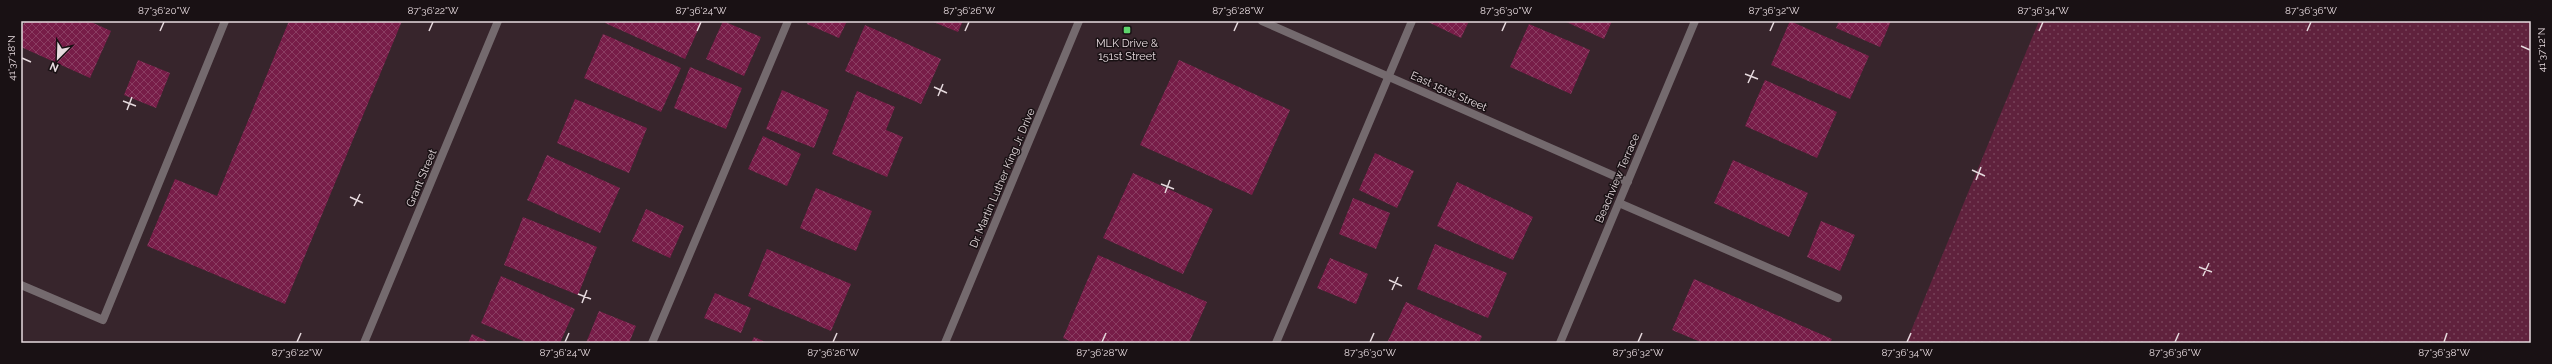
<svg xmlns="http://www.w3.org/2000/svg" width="2552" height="364" viewBox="0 0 2552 364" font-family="Raleway,sans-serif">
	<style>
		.grass { fill: url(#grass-dots) }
		.building { fill: url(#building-cross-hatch) }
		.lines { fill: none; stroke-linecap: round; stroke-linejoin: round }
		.service { stroke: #746a6e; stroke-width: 8 }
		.minor { stroke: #746a6e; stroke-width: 8 }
		.tertiary { stroke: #746a6e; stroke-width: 8 }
		.ticks { fill: none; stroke: #e6dade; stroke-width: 1.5 }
		.poi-dot { fill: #5dd56c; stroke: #191114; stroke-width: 1.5 }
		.labels { text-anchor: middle; stroke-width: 3; stroke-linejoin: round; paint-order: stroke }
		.poi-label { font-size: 11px; fill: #e6dade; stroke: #191114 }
		.street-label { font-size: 11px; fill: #e6dade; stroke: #191114 }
		.neatline { fill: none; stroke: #e6dade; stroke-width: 1.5 }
		.ticks-label { font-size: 10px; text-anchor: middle; fill: #e6dade }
	</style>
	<defs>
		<pattern id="grass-dots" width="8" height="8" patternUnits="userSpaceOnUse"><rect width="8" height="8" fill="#60223d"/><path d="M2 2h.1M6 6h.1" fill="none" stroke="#774259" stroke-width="1.8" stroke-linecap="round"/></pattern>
		<pattern id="building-cross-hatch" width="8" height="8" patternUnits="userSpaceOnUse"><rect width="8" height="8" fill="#771d48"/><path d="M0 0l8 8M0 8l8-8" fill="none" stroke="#8a3d62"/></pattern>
	</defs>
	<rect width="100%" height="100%" fill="#37252c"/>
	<path class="grass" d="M 2039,21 L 2531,21 L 2531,343 L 1906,343 Z"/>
	<path class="building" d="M 25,21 L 89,21 L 111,31 L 90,78 L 21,47 L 21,30 Z
		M 289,21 L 402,21 L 285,304 L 147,246 L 175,179 L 217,196 Z
		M 605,21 L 702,21 L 685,59 L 605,23 Z
		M 723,21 L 761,37 L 744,76 L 706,59 Z
		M 808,21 L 847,21 L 839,38 L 807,24 Z
		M 931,21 L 963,21 L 958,32 Z
		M 1426,21 L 1469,21 L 1461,38 Z
		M 1564,21 L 1612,21 L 1604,39 Z
		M 1790,21 L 1869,56 L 1850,99 L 1771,65 Z
		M 1839,21 L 1891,21 L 1880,47 L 1836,28 Z
		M 1529,24 L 1590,50 L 1571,94 L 1510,67 Z
		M 865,25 L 941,59 L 921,104 L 845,71 Z
		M 603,34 L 681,68 L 661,112 L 584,78 Z
		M 138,60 L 170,73 L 156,108 L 124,95 Z
		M 1179,60 L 1290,110 L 1252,195 L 1140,145 Z
		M 690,67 L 742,88 L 726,129 L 674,108 Z
		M 1765,80 L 1837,112 L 1817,158 L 1745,126 Z
		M 782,90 L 829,110 L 814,148 L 766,129 Z
		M 857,91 L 895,107 L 886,130 L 903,137 L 887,177 L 832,154 Z
		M 575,99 L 647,128 L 629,173 L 557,143 Z
		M 763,136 L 801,154 L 787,186 L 748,169 Z
		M 1375,153 L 1414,171 L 1397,208 L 1359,190 Z
		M 547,155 L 620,188 L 600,233 L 527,200 Z
		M 1733,160 L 1808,193 L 1789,237 L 1714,203 Z
		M 1133,173 L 1213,209 L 1183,274 L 1103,238 Z
		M 1457,182 L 1533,217 L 1513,260 L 1437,226 Z
		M 816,188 L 872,211 L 856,251 L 800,228 Z
		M 1353,198 L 1390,213 L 1376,249 L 1339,234 Z
		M 646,209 L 684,226 L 670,258 L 632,241 Z
		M 523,217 L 597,247 L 578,295 L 504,265 Z
		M 1821,221 L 1855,235 L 1840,271 L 1807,257 Z
		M 1435,244 L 1507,273 L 1488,318 L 1417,289 Z
		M 767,249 L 851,284 L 831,331 L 748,296 Z
		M 1098,255 L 1207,302 L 1189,343 L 1074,343 L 1063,338 Z
		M 1330,258 L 1368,274 L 1356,304 L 1317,288 Z
		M 501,276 L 575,309 L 560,343 L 528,343 L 481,323 Z
		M 1694,279 L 1832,339 L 1830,343 L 1703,343 L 1672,330 Z
		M 715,293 L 751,308 L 741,333 L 704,318 Z
		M 1406,302 L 1482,336 L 1479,343 L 1387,343 Z
		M 599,311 L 636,326 L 629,343 L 586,343 Z
		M 472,334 L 491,343 L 468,343 Z
		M 754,337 L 768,343 L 751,343 Z"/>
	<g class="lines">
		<path class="service" d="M 1619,203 L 1838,298
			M 21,285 L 103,320 L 225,21
			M 652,343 L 788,21
			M 1276,343 L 1412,21"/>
		<path class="minor" d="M 1262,21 L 1628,182
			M 364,343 L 498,21
			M 1560,343 L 1695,21"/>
		<path class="tertiary" d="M 945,343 L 1079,21"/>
	</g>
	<path class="ticks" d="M 160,31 L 164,22M 429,31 L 433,22M 697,31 L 701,22M 965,31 L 969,22M 1234,31 L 1238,22M 1502,31 L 1506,22M 1770,31 L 1774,22M 2039,31 L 2043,22M 2307,31 L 2311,22M 2521,46 L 2530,50M 22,58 L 31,62M 1745,74 L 1758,79M 1748,83 L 1754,70M 934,87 L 947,93M 938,96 L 943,84M 123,101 L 136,106M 127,110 L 132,97M 1972,170 L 1985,176M 1976,180 L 1981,167M 1161,184 L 1174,189M 1165,193 L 1170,180M 350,197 L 363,203M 354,206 L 360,194M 2199,267 L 2212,272M 2203,276 L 2209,263M 1389,280 L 1402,286M 1392,290 L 1398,277M 578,294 L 591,299M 582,303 L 587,290M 297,342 L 301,333M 565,342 L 569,333M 833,342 L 837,333M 1102,342 L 1106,333M 1370,342 L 1374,333M 1638,342 L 1642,333M 1907,342 L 1911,333M 2175,342 L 2179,333M 2444,342 L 2447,333"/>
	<rect class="poi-dot" x="1123" y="26" width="8" height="8" rx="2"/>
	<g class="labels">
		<g class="poi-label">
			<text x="1127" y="47">MLK Drive &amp;<tspan x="1127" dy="13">151st Street</tspan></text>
		</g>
		<g class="street-label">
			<text transform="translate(1449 91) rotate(24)" y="4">East 151st Street</text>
			<text transform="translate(421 178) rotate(-67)" y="4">Grant Street</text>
			<text transform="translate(1002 178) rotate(-67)" y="4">Dr. Martin Luther King Jr. Drive</text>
			<text transform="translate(1617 178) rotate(-67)" y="4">Beachview Terrace</text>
		</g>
	</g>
	<rect width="2552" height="364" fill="none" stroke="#191114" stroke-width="44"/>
	<g transform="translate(58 58) rotate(203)" stroke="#191114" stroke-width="3" paint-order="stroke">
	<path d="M0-3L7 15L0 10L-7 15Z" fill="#e6dade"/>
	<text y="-6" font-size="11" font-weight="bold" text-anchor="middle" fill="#e6dade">N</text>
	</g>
	<rect x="22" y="22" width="2508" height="320" class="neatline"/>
	<g class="ticks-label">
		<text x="164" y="14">87°36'20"W</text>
		<text x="433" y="14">87°36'22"W</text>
		<text x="701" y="14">87°36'24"W</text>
		<text x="969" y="14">87°36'26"W</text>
		<text x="1238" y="14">87°36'28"W</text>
		<text x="1506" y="14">87°36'30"W</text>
		<text x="1774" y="14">87°36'32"W</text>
		<text x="2043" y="14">87°36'34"W</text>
		<text x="2311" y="14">87°36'36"W</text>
		<text transform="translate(2541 50) rotate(-90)" y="4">41°37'12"N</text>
		<text transform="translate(11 58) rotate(-90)" y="4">41°37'18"N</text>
		<text x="297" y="356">87°36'22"W</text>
		<text x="565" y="356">87°36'24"W</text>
		<text x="833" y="356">87°36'26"W</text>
		<text x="1102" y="356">87°36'28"W</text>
		<text x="1370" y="356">87°36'30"W</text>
		<text x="1638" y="356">87°36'32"W</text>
		<text x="1907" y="356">87°36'34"W</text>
		<text x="2175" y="356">87°36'36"W</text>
		<text x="2444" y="356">87°36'38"W</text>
	</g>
</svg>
